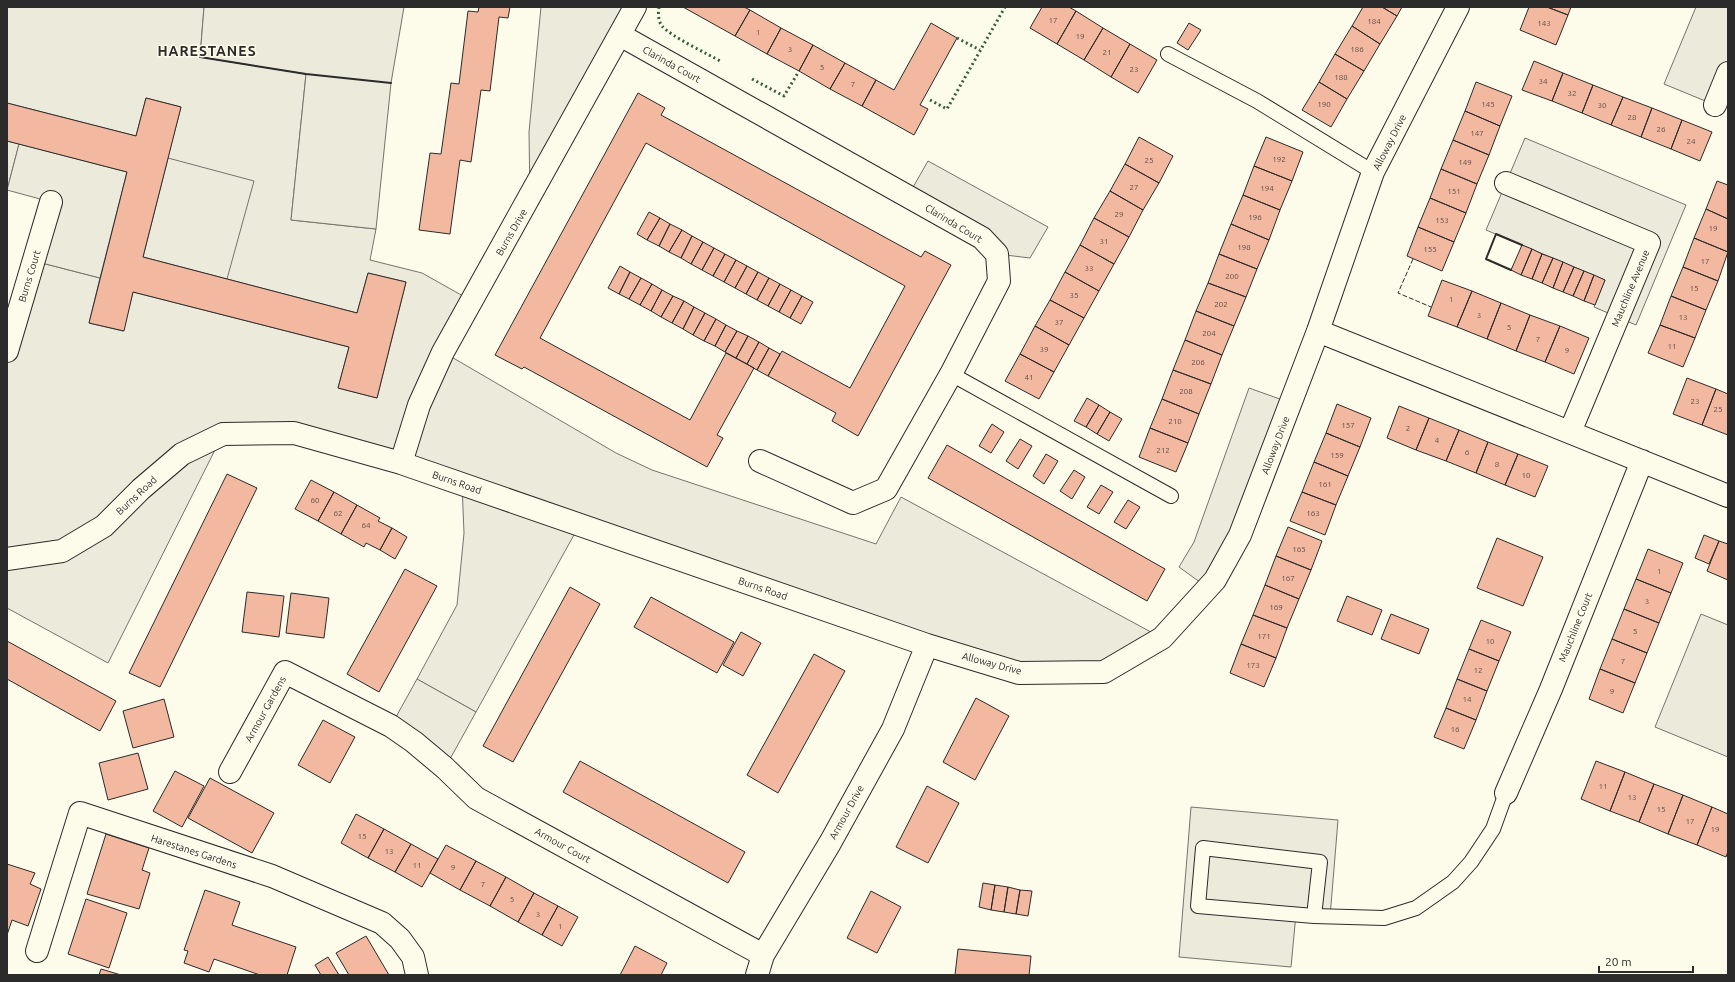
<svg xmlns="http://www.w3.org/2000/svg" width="1735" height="982" viewBox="0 0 1735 982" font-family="Ubuntu,sans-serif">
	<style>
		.green { fill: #ecebdb; stroke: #74746e }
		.parking { fill: #eceadb; stroke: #74746e }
		.building { fill: #f2b8a0; stroke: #2b2b2b }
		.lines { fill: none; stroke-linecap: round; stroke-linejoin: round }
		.service-casing { stroke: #2b2b2b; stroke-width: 16 }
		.minor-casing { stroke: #2b2b2b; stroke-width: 24 }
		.service { stroke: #fdfbea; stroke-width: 14 }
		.minor { stroke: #fdfbea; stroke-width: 22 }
		.hedge { stroke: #34623c; stroke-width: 3; stroke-dasharray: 2 3; stroke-linecap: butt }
		.fence { stroke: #2b2b2b; stroke-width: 1; stroke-dasharray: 5 2; stroke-linecap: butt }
		.wall { stroke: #2b2b2b; stroke-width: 2 }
		.labels { text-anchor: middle; stroke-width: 3; stroke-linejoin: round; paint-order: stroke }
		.number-label { font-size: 8px; fill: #5d4e48 }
		.street-label { font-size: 10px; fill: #2b2b2b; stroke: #fdfbea }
		.district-label { font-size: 14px; font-weight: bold; letter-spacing: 1px; fill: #2b2b2b; stroke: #fdfbea }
	</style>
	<rect width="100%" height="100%" fill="#fdfbea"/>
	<path class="green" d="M 7,7 L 204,7 L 200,57 L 306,74 L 291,220 L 376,229 L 370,260 L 422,273 L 472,301 L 443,352 L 616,453 L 652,470 L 876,544 L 901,497 L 1162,638 L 1104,672 L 1019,673 L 580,524 L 476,712 L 417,679 L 457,605 L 464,533 L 462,484 L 294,433 L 223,434 L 108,663 L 7,608 L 7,351 L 34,261 L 100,278 L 89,323 L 123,331 L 133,292 L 349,347 L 338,388 L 377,398 L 406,282 L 368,273 L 357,313 L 227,279 L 168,157 L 181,107 L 146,98 L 136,136 L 7,103 Z
		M 541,7 L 635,7 L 530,199 L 529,132 Z
		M 7,141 L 19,144 L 7,190 Z
		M 1701,614 L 1728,625 L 1728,757 L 1655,727 Z"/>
	<path class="parking" d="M 204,7 L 404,7 L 391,83 L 376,229 L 291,220 L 306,74 L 200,57 Z
		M 1696,7 L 1728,7 L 1728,73 L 1715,105 L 1664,84 Z
		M 1525,138 L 1686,205 L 1636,325 L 1594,307 L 1605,280 L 1486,230 Z
		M 19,144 L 127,172 L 100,278 L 34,261 L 51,202 L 7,190 Z
		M 168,158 L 254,181 L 227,279 L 143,257 Z
		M 928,161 L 1048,227 L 1030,258 L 997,254 L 908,196 Z
		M 1249,388 L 1291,403 L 1208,588 L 1179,567 L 1194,542 Z
		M 417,679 L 476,712 L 445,768 L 391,726 Z
		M 1191,807 L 1338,820 L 1330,917 L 1296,914 L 1291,967 L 1179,957 Z"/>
	<path class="building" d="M 479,7 L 510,7 L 508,18 L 499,17 L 490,91 L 481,90 L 471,162 L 460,160 L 450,234 L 419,230 L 430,153 L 441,154 L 451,83 L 459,84 L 468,11 L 478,12 Z
		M 683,7 L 744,7 L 750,10 L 735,36 Z
		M 1042,7 L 1069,7 L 1076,11 L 1057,44 L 1030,28 Z
		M 1363,7 L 1382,7 L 1397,16 L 1380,44 L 1352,26 Z
		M 1382,7 L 1402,7 L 1397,16 Z
		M 1529,7 L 1547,7 L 1568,15 L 1556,45 L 1520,30 Z
		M 1547,7 L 1571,7 L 1568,15 Z
		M 750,10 L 781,28 L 767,54 L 735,36 Z
		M 1076,11 L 1103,28 L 1084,60 L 1057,44 Z
		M 931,23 L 957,38 L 920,105 L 928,109 L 914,135 L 862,106 L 876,80 L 894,90 Z
		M 1189,23 L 1201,30 L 1188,50 L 1177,43 Z
		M 1352,26 L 1380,44 L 1364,71 L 1335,54 Z
		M 781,28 L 813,45 L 799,71 L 767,54 Z
		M 1103,28 L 1130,44 L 1111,77 L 1084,60 Z
		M 1130,44 L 1157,60 L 1138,93 L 1111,77 Z
		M 813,45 L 845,63 L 830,89 L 799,71 Z
		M 1335,54 L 1364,71 L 1347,99 L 1319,82 Z
		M 1534,61 L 1563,73 L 1552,101 L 1522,90 Z
		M 845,63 L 876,80 L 862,106 L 830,89 Z
		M 1563,73 L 1593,85 L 1582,113 L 1552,101 Z
		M 1319,82 L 1347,99 L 1331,127 L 1302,110 Z
		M 1476,82 L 1512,96 L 1500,126 L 1465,111 Z
		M 1593,85 L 1623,97 L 1611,125 L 1582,113 Z
		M 638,93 L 665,108 L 661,115 L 921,257 L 925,251 L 951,265 L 858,436 L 832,421 L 836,413 L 768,376 L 782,351 L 850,388 L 905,286 L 646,143 L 540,338 L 690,420 L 726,353 L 754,368 L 717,435 L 723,438 L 707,467 L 524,367 L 522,369 L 495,355 Z
		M 1623,97 L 1652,108 L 1641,137 L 1611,125 Z
		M 146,98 L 181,107 L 143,257 L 357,313 L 368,273 L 406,282 L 377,398 L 338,388 L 349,347 L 133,292 L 124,331 L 89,323 L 127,172 L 7,141 L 7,103 L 136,136 Z
		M 1652,108 L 1682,120 L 1671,149 L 1641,137 Z
		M 1465,111 L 1500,126 L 1489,155 L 1453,140 Z
		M 1682,120 L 1712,132 L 1700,161 L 1671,149 Z
		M 1139,137 L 1173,156 L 1159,183 L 1125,164 Z
		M 1266,137 L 1303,152 L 1292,181 L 1254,166 Z
		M 1453,140 L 1489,155 L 1477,184 L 1441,169 Z
		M 1125,164 L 1159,183 L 1143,210 L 1110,191 Z
		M 1254,166 L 1292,181 L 1280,210 L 1243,195 Z
		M 1441,169 L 1477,184 L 1466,213 L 1430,198 Z
		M 1717,181 L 1728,185 L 1728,219 L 1706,209 Z
		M 1110,191 L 1143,210 L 1129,237 L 1094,218 Z
		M 1243,195 L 1280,210 L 1269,240 L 1231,224 Z
		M 1430,198 L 1466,213 L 1454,242 L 1418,227 Z
		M 1706,209 L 1728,219 L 1728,252 L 1694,238 Z
		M 649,212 L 660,218 L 647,240 L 637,234 Z
		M 660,218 L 670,224 L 659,246 L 647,240 Z
		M 1094,218 L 1129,237 L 1114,264 L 1080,245 Z
		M 670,224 L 682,230 L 669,252 L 659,246 Z
		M 1231,224 L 1269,240 L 1257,269 L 1219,254 Z
		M 1418,227 L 1454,242 L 1442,271 L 1407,256 Z
		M 682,230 L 692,236 L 681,258 L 669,252 Z
		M 692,236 L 703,242 L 691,264 L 681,258 Z
		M 1694,238 L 1728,252 L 1718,281 L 1683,267 Z
		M 703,242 L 714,248 L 702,270 L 691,264 Z
		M 1080,245 L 1114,264 L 1099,291 L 1065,272 Z
		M 1522,245 L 1532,249 L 1521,275 L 1511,270 Z
		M 714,248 L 725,254 L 713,276 L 702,270 Z
		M 1532,249 L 1542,254 L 1532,279 L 1521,275 Z
		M 725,254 L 736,260 L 724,282 L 713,276 Z
		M 1219,254 L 1257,269 L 1246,297 L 1208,283 Z
		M 1542,254 L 1553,258 L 1542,283 L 1532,279 Z
		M 1553,258 L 1563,262 L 1553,288 L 1542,283 Z
		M 736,260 L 747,266 L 735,288 L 724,282 Z
		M 1563,262 L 1574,267 L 1563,292 L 1553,288 Z
		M 620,266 L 630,272 L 619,294 L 608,288 Z
		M 747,266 L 758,272 L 746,294 L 735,288 Z
		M 1574,267 L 1584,271 L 1573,296 L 1563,292 Z
		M 1683,267 L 1718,281 L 1706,310 L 1671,296 Z
		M 1584,271 L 1594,275 L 1584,301 L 1573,296 Z
		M 630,272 L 641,278 L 629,299 L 619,294 Z
		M 758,272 L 769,278 L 757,300 L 746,294 Z
		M 1065,272 L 1099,291 L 1084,318 L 1050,300 Z
		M 1594,275 L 1605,280 L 1595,305 L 1584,301 Z
		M 641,278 L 652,284 L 640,305 L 629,299 Z
		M 769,278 L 780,284 L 768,306 L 757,300 Z
		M 1442,280 L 1472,291 L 1457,327 L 1428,316 Z
		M 1208,283 L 1246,297 L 1234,326 L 1196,311 Z
		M 652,284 L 662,290 L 651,311 L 640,305 Z
		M 780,284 L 791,290 L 779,312 L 768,306 Z
		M 662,290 L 673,296 L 661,317 L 651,311 Z
		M 791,290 L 802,296 L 790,318 L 779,312 Z
		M 1472,291 L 1501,303 L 1487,339 L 1457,327 Z
		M 673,296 L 684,301 L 672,323 L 661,317 Z
		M 802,296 L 813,302 L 801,324 L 790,318 Z
		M 1671,296 L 1706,310 L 1695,338 L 1660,325 Z
		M 1050,300 L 1084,318 L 1069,345 L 1035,326 Z
		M 684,301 L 694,307 L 683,329 L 672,323 Z
		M 1501,303 L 1530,315 L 1516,351 L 1487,339 Z
		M 694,307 L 705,313 L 693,335 L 683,329 Z
		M 1196,311 L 1234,326 L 1222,355 L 1185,340 Z
		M 705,313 L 716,319 L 704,341 L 693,335 Z
		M 1530,315 L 1560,326 L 1545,362 L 1516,351 Z
		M 716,319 L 726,325 L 715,346 L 704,341 Z
		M 726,325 L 737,331 L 725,352 L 715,346 Z
		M 1660,325 L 1695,338 L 1683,367 L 1648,353 Z
		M 1035,326 L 1069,345 L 1054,372 L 1020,354 Z
		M 1560,326 L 1589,338 L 1574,374 L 1545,362 Z
		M 737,331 L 748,336 L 736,358 L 725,352 Z
		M 748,336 L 759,342 L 747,364 L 736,358 Z
		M 1185,340 L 1222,355 L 1211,384 L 1173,370 Z
		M 759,342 L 769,348 L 757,370 L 747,364 Z
		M 769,348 L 780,354 L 768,376 L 757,370 Z
		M 1020,354 L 1054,372 L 1039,399 L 1005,381 Z
		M 1173,370 L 1211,384 L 1199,414 L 1162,399 Z
		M 1687,378 L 1716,389 L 1702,425 L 1673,414 Z
		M 1716,389 L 1728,394 L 1728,435 L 1702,425 Z
		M 1087,398 L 1099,405 L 1086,427 L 1074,421 Z
		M 1162,399 L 1199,414 L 1188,443 L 1150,428 Z
		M 1337,404 L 1371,418 L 1360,447 L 1326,433 Z
		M 1099,405 L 1110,412 L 1097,434 L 1086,427 Z
		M 1399,406 L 1429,418 L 1416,450 L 1387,438 Z
		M 1110,412 L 1122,419 L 1109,441 L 1097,434 Z
		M 1429,418 L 1459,430 L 1446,461 L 1416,450 Z
		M 992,424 L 1004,432 L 991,453 L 979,446 Z
		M 1150,428 L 1188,443 L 1176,472 L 1139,457 Z
		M 1459,430 L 1488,442 L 1476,473 L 1446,461 Z
		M 1326,433 L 1360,447 L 1348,476 L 1314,462 Z
		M 1020,439 L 1032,446 L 1018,469 L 1006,461 Z
		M 1488,442 L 1518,454 L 1505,485 L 1476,473 Z
		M 947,445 L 1165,569 L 1147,601 L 928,478 Z
		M 1046,454 L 1058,461 L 1044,484 L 1033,476 Z
		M 1518,454 L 1548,466 L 1535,497 L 1505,485 Z
		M 1314,462 L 1348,476 L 1336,505 L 1302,492 Z
		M 1074,470 L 1085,477 L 1072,499 L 1060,491 Z
		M 227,474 L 257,488 L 160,687 L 129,673 Z
		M 311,480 L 334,492 L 318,521 L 295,509 Z
		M 1101,485 L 1113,492 L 1099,514 L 1087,507 Z
		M 334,492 L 357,505 L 341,534 L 318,521 Z
		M 1302,492 L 1336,505 L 1325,535 L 1290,521 Z
		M 1128,500 L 1140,507 L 1126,529 L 1114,522 Z
		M 357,505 L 380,518 L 378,521 L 392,528 L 380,550 L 366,543 L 364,547 L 341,534 Z
		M 1288,527 L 1322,541 L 1311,570 L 1276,556 Z
		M 392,528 L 407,537 L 395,559 L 380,550 Z
		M 1704,535 L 1719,541 L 1709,564 L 1695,558 Z
		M 1497,538 L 1543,557 L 1523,606 L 1477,588 Z
		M 1719,541 L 1728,544 L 1728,580 L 1707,571 Z
		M 1648,549 L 1683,563 L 1671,593 L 1636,579 Z
		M 1276,556 L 1311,570 L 1299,599 L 1265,585 Z
		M 405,569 L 437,586 L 379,692 L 347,674 Z
		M 1636,579 L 1671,593 L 1659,623 L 1624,609 Z
		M 1265,585 L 1299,599 L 1287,628 L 1253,615 Z
		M 570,587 L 600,604 L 513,762 L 483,746 Z
		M 247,592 L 284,596 L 279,637 L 242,632 Z
		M 291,593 L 329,598 L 324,638 L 286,633 Z
		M 1347,596 L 1382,610 L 1372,635 L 1337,621 Z
		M 651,597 L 734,642 L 717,673 L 634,627 Z
		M 1624,609 L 1659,623 L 1647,653 L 1612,639 Z
		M 1391,614 L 1429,629 L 1419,654 L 1381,639 Z
		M 1253,615 L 1287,628 L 1276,658 L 1241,644 Z
		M 1481,620 L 1511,632 L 1499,661 L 1469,649 Z
		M 741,632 L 761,643 L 743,676 L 723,665 Z
		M 1612,639 L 1647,653 L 1635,683 L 1600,669 Z
		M 7,641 L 116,701 L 100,731 L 7,679 Z
		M 1241,644 L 1276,658 L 1264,687 L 1230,673 Z
		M 1469,649 L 1499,661 L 1487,691 L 1457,679 Z
		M 814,654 L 845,671 L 778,793 L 747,775 Z
		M 1600,669 L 1635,683 L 1623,713 L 1589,699 Z
		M 1457,679 L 1487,691 L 1476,720 L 1446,708 Z
		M 976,698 L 1009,716 L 975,780 L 943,762 Z
		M 164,699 L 174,737 L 133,748 L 123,711 Z
		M 1446,708 L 1476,720 L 1464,749 L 1434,737 Z
		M 323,720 L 355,737 L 330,783 L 298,765 Z
		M 138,753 L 148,789 L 108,800 L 99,763 Z
		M 580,761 L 745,852 L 728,883 L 563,792 Z
		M 1596,761 L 1625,772 L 1610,811 L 1581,799 Z
		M 175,771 L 204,786 L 182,827 L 153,811 Z
		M 1625,772 L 1654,784 L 1639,822 L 1610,811 Z
		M 210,778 L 274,813 L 252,853 L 188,818 Z
		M 1654,784 L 1683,795 L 1668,834 L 1639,822 Z
		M 927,786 L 959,803 L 928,863 L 896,847 Z
		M 1683,795 L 1712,807 L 1697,845 L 1668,834 Z
		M 1712,807 L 1728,814 L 1728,851 L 1726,857 L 1697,845 Z
		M 356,814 L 384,829 L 368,858 L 341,843 Z
		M 384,829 L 411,844 L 395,872 L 368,858 Z
		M 106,834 L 149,848 L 142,870 L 150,873 L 139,909 L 87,894 Z
		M 411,844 L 438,859 L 422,887 L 395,872 Z
		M 446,845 L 476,861 L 460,890 L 430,873 Z
		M 476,861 L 506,877 L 490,906 L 460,890 Z
		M 7,864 L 35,873 L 30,884 L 41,889 L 28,926 L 12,920 L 7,935 Z
		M 506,877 L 534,893 L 518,922 L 490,906 Z
		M 983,883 L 995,885 L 991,910 L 979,907 Z
		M 995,885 L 1008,887 L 1004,912 L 991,910 Z
		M 1008,887 L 1020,890 L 1016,914 L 1004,912 Z
		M 205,890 L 240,902 L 232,925 L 296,947 L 287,975 L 260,975 L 214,959 L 209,972 L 184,963 L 188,951 L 184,950 Z
		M 1020,890 L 1032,891 L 1028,916 L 1016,914 Z
		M 871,891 L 901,907 L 877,953 L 847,938 Z
		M 534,893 L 558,906 L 542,935 L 518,922 Z
		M 86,899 L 127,913 L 109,968 L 68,954 Z
		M 558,906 L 578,917 L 562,946 L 542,935 Z
		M 366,936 L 389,975 L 349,975 L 336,953 Z
		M 635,946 L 667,963 L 661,975 L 620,975 Z
		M 958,949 L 1031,956 L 1029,975 L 955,975 Z
		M 328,957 L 339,975 L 321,975 L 315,965 Z
		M 101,969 L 121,975 L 99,975 Z"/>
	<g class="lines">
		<defs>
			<path id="service" d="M 1168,54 L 1257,101 L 1373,172
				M 951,374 L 1171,496
				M 1314,916 L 1320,862 L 1203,848 L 1198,906 L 1314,916 L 1384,918 L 1416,908 L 1453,882 L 1471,862 L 1493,829 L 1506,793"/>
			<path id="minor" d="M 620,35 L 982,238 L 997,254 L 999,281 L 951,374 L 886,489 L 853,503 L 760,461
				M 1715,105 L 1728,73
				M 1506,183 L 1649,243 L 1570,432
				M 1318,331 L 1728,496
				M 7,351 L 51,202
				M 401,463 L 419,405 L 443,352 L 635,7
				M 7,559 L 62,551 L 104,526 L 141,489 L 182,454 L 223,434 L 294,433 L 401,463 L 927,645 L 1019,673 L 1104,672 L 1162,638 L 1215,580 L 1240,535 L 1318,331 L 1373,172 L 1458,7
				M 230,772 L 285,672 L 391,726 L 414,742 L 445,768 L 476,798 L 763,955
				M 1506,793 L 1551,689 L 1642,461
				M 37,951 L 80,813 L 272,876 L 382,923 L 400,939 L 413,957 L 417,975
				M 757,975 L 763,955 L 830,843 L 893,729 L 927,645"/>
		</defs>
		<use href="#service" class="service-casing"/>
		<use href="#minor" class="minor-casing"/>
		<use href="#service" class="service"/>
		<use href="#minor" class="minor"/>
		<path class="hedge" d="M 659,7 C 658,13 658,21 662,26 C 670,36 708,54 722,62
			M 957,38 L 980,50
			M 752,79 L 784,96 L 799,71
			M 930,100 L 947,109 L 1005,7"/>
		<path class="fence" d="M 1413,259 L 1398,293 L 1431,307"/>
		<path class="wall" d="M 200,57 L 306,74 L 391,83
			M 1511,270 L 1486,259 L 1496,234 L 1522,245"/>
	</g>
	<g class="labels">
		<g class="number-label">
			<text x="1053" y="23">17</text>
			<text x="1374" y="24">184</text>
			<text x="1544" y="26">143</text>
			<text x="758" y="35">1</text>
			<text x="1080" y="39">19</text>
			<text x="790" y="52">3</text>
			<text x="1357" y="52">186</text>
			<text x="1107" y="55">21</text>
			<text x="822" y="70">5</text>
			<text x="1134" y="72">23</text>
			<text x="1341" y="80">188</text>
			<text x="1543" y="84">34</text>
			<text x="853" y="87">7</text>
			<text x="1572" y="96">32</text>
			<text x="1324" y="107">190</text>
			<text x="1488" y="107">145</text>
			<text x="1602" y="108">30</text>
			<text x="1632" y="120">28</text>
			<text x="1661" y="132">26</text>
			<text x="1477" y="136">147</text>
			<text x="1691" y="144">24</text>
			<text x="1279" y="162">192</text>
			<text x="1149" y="163">25</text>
			<text x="1465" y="165">149</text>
			<text x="1134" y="190">27</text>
			<text x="1267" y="191">194</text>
			<text x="1454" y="194">151</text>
			<text x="1119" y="217">29</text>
			<text x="1255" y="220">196</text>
			<text x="1442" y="223">153</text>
			<text x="1713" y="231">19</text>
			<text x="1104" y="244">31</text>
			<text x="1244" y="250">198</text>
			<text x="1430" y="252">155</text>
			<text x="1705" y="264">17</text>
			<text x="1089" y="271">33</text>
			<text x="1232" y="279">200</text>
			<text x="1694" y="291">15</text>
			<text x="1074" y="298">35</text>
			<text x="1451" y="302">1</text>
			<text x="1221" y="307">202</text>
			<text x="1479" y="318">3</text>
			<text x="1683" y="320">13</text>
			<text x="1059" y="325">37</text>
			<text x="1509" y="330">5</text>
			<text x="1209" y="336">204</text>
			<text x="1538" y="342">7</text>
			<text x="1672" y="349">11</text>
			<text x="1044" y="352">39</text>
			<text x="1567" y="353">9</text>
			<text x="1198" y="365">206</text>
			<text x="1029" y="380">41</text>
			<text x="1186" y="394">208</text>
			<text x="1695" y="404">23</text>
			<text x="1718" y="412">25</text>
			<text x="1175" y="424">210</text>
			<text x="1348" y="428">157</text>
			<text x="1408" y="431">2</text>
			<text x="1437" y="443">4</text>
			<text x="1163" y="453">212</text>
			<text x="1467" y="455">6</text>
			<text x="1337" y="458">159</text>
			<text x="1497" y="467">8</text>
			<text x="1526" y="478">10</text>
			<text x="1325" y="487">161</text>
			<text x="315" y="503">60</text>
			<text x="338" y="516">62</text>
			<text x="1313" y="516">163</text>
			<text x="366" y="528">64</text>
			<text x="1299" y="552">165</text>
			<text x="1659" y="574">1</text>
			<text x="1288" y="581">167</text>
			<text x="1647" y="604">3</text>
			<text x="1276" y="610">169</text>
			<text x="1635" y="634">5</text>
			<text x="1264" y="639">171</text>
			<text x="1490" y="644">10</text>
			<text x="1623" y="664">7</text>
			<text x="1253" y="668">173</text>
			<text x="1478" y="673">12</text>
			<text x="1612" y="694">9</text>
			<text x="1467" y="702">14</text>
			<text x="1455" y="732">16</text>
			<text x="1603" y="789">11</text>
			<text x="1632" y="800">13</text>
			<text x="1661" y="812">15</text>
			<text x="1690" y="824">17</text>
			<text x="1715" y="832">19</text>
			<text x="362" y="839">15</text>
			<text x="389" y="854">13</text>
			<text x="417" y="868">11</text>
			<text x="453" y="870">9</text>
			<text x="483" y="887">7</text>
			<text x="512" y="902">5</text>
			<text x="538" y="917">3</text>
			<text x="560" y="929">1</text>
		</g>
		<g class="street-label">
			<text transform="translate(672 64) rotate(29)" y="4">Clarinda Court</text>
			<text transform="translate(1389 142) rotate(-63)" y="4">Alloway Drive</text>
			<text transform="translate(954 223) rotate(31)" y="4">Clarinda Court</text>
			<text transform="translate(511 232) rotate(-60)" y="4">Burns Drive</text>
			<text transform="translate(29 276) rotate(-73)" y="4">Burns Court</text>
			<text transform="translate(1630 288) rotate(-67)" y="4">Mauchline Avenue</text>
			<text transform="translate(1275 445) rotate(-69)" y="4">Alloway Drive</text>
			<text transform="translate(457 482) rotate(19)" y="4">Burns Road</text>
			<text transform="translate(136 495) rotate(-43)" y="4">Burns Road</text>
			<text transform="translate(763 588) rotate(19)" y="4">Burns Road</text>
			<text transform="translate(1575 627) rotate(-68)" y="4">Mauchline Court</text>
			<text transform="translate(992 663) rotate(15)" y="4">Alloway Drive</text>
			<text transform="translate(265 709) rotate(-61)" y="4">Armour Gardens</text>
			<text transform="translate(846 812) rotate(-61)" y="4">Armour Drive</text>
			<text transform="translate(563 845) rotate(29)" y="4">Armour Court</text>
			<text transform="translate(194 851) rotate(18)" y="4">Harestanes Gardens</text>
		</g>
		<g class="district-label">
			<text x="207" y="56">HARESTANES</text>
		</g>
	</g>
	<rect width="1735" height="982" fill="none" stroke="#2b2b2b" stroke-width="16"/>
	<path d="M1599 966v6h94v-6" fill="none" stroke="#2b2b2b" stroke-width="2"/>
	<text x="1605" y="966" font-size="12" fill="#2b2b2b" stroke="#fdfbea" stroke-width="3" paint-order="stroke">20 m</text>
</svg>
